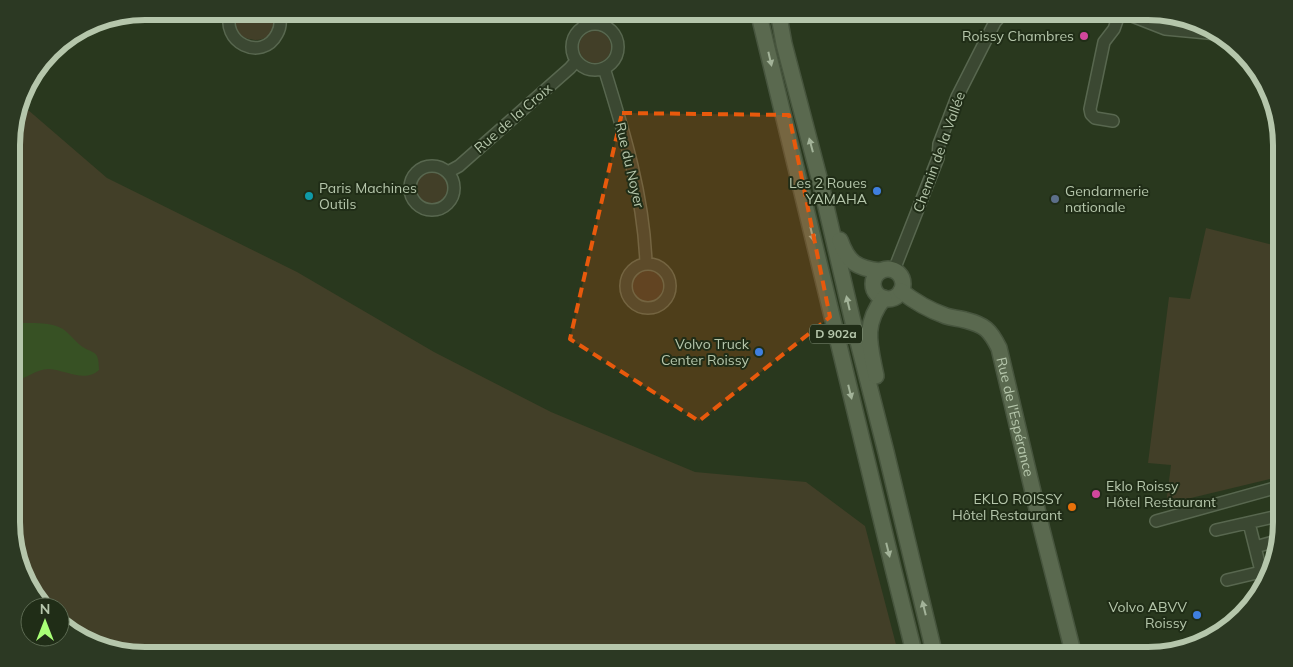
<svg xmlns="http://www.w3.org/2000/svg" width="1293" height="667" viewBox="0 0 1293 667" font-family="Mulish,sans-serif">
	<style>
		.green { fill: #423f28 }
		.water { fill: #375124 }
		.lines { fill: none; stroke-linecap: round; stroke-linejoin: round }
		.minor-casing { stroke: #58674f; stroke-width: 14 }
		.major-casing { stroke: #47553e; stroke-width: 18 }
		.minor { stroke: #3b4832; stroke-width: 11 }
		.major { stroke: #5a694f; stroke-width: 15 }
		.oneway { fill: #a3b399 }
		.marked { fill: #e8590c; fill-opacity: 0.2; stroke: #e8590c; stroke-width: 4; stroke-dasharray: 10 6; stroke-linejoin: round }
		.hotel-dot { fill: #d1479c; stroke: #202d17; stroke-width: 2 }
		.shop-dot { fill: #3f7fe0; stroke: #202d17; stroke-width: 2 }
		.culture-dot { fill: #0f9aa8; stroke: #202d17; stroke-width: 2 }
		.service-dot { fill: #5c6f8a; stroke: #202d17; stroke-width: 2 }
		.food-dot { fill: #e8710a; stroke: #202d17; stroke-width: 2 }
		.labels { text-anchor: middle; stroke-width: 4; stroke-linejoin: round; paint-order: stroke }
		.shield { fill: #202d17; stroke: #88987f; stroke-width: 1 }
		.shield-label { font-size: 12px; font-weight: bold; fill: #b5c6ab }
		.poi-label { font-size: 14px; fill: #b5c6ab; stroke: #202d17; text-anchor: end }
		.street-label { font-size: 14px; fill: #b5c6ab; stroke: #202d17 }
		.rim { fill: none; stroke: #b5c6ab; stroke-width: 6 }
	</style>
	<rect width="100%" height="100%" fill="#29381e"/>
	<path class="green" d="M 238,11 L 272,11 C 289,50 221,49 238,11 Z
		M579 47a16 16 0 1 1 32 0a16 16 0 1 1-32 0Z
		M 20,103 L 107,178 L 297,272 L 434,352 L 551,412 L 695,472 L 806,482 L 865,526 L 899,656 L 145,656 L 86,642 L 60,619 L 60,607 L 46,607 L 34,596 L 12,539 L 12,136 Z
		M416 188a16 16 0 1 1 32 0a16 16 0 1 1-32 0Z
		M 1206,228 L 1281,247 L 1282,476 L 1166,504 L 1171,465 L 1148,463 L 1169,297 L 1190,299 Z
		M631 286a16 16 0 1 1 32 0a16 16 0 1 1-32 0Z"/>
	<path class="water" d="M 21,323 C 35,323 51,322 63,329 C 70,334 74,340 80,345 C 93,355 99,348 99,370 C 85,383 65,370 49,369 C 35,369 26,380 12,381 L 12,325 L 19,326 Z"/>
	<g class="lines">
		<defs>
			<path id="minor" d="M 231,11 C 219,42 262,63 277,34 C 281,27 281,19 278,11
				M 579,11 L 586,26
				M 1119,11 L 1165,29 L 1218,34
				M572 47a23 23 0 1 1 46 0a23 23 0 1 1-46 0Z
				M 604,68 C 624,132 644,197 646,264
				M 1113,121 L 1095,118 L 1091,114 L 1090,109 L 1104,42 L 1114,29 L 1120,12
				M410 188a22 22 0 1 1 44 0a22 22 0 1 1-44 0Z
				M 448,172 L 459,166 L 570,68 L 576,61
				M626 286a22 22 0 1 1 44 0a22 22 0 1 1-44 0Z
				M 894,270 L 938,158 L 939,144 L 957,97 L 995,22 L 1005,11
				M 1156,521 L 1282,486
				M 1249,523 L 1263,579 L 1265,584
				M 1216,530 L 1274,517
				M 1255,547 L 1277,541
				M 1227,580 L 1261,572"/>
			<g id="major">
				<path d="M 758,11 L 893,568 L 915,656"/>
				<path d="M 778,11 L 784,44 L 821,185 L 852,318 L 886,452 L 935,656"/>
				<path d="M 840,240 C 848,263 857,268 880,271"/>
				<circle cx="888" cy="284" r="15"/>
				<path id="s1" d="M 901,291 C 915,302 929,310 946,316 C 952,318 958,318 965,320 C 985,325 990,330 999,348 L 1042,530 L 1072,648 L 1075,655"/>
				<path d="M 876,376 C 870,346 862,325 884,298"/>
			</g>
		</defs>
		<use href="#minor" class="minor-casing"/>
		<use href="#major" class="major-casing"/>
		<use href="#minor" class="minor"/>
		<use href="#major" class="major"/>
	</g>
	<defs><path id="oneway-solid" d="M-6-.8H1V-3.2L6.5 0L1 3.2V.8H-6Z" transform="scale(1.25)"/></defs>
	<g class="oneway">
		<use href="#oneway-solid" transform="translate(770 59) rotate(77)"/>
		<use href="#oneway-solid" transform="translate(811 145) rotate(-105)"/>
		<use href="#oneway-solid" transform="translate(812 234) rotate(77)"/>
		<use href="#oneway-solid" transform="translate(848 303) rotate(-103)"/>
		<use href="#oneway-solid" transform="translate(850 392) rotate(76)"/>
		<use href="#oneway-solid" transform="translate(888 550) rotate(76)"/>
		<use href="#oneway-solid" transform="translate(924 608) rotate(-104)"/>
	</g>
	<path class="marked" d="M 622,113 L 789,115 L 830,317 L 699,421 L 570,339 Z"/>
	<g class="hotel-dot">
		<circle cx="1084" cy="36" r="5"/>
		<circle cx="1096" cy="494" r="5"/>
	</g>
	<g class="shop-dot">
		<circle cx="877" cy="191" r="5"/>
		<circle cx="759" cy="352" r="5"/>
		<circle cx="1197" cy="615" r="5"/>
	</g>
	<circle class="culture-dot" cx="309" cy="196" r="5"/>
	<circle class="service-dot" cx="1055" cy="199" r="5"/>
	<circle class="food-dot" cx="1072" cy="507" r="5"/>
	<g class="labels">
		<rect class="shield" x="810" y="324.5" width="52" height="19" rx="4"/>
		<g class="shield-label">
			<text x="836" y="338">D 902a</text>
		</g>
		<g class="poi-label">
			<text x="1074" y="41">Roissy Chambres</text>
			<text x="867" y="188">Les 2 Roues<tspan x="867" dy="16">YAMAHA</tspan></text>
			<text x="319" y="193" text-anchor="start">Paris Machines<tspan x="319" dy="16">Outils</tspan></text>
			<text x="1065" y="196" text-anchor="start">Gendarmerie<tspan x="1065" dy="16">nationale</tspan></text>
			<text x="749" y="349">Volvo Truck<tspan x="749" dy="16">Center Roissy</tspan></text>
			<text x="1106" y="491" text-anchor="start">Eklo Roissy<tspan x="1106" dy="16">Hôtel Restaurant</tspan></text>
			<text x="1062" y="504">EKLO ROISSY<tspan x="1062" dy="16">Hôtel Restaurant</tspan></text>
			<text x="1187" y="612">Volvo ABVV<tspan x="1187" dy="16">Roissy</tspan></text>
		</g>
		<g class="street-label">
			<text transform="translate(513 118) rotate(-41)" y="5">Rue de la Croix</text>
			<text transform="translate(939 152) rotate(-70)" y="5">Chemin de la Vallée</text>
			<text transform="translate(630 165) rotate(77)" y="5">Rue du Noyer</text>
			<text dy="5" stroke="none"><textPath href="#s1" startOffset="188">Rue de l'Espérance</textPath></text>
		</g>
	</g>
	<path d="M0 0H1293V667H0ZM145 20H1148A125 125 0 0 1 1273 145V522A125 125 0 0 1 1148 647H145A125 125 0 0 1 20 522V145A125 125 0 0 1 145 20Z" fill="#2c3923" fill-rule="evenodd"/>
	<path class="rim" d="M145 20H1148A125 125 0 0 1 1273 145V522A125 125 0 0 1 1148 647H145A125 125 0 0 1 20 522V145A125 125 0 0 1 145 20Z"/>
	<g transform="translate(45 622)"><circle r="24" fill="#202d17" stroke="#5c6a52"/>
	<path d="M0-4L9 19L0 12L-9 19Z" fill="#a9ff77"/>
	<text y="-8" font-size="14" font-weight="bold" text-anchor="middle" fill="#b5c6ab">N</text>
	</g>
</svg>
